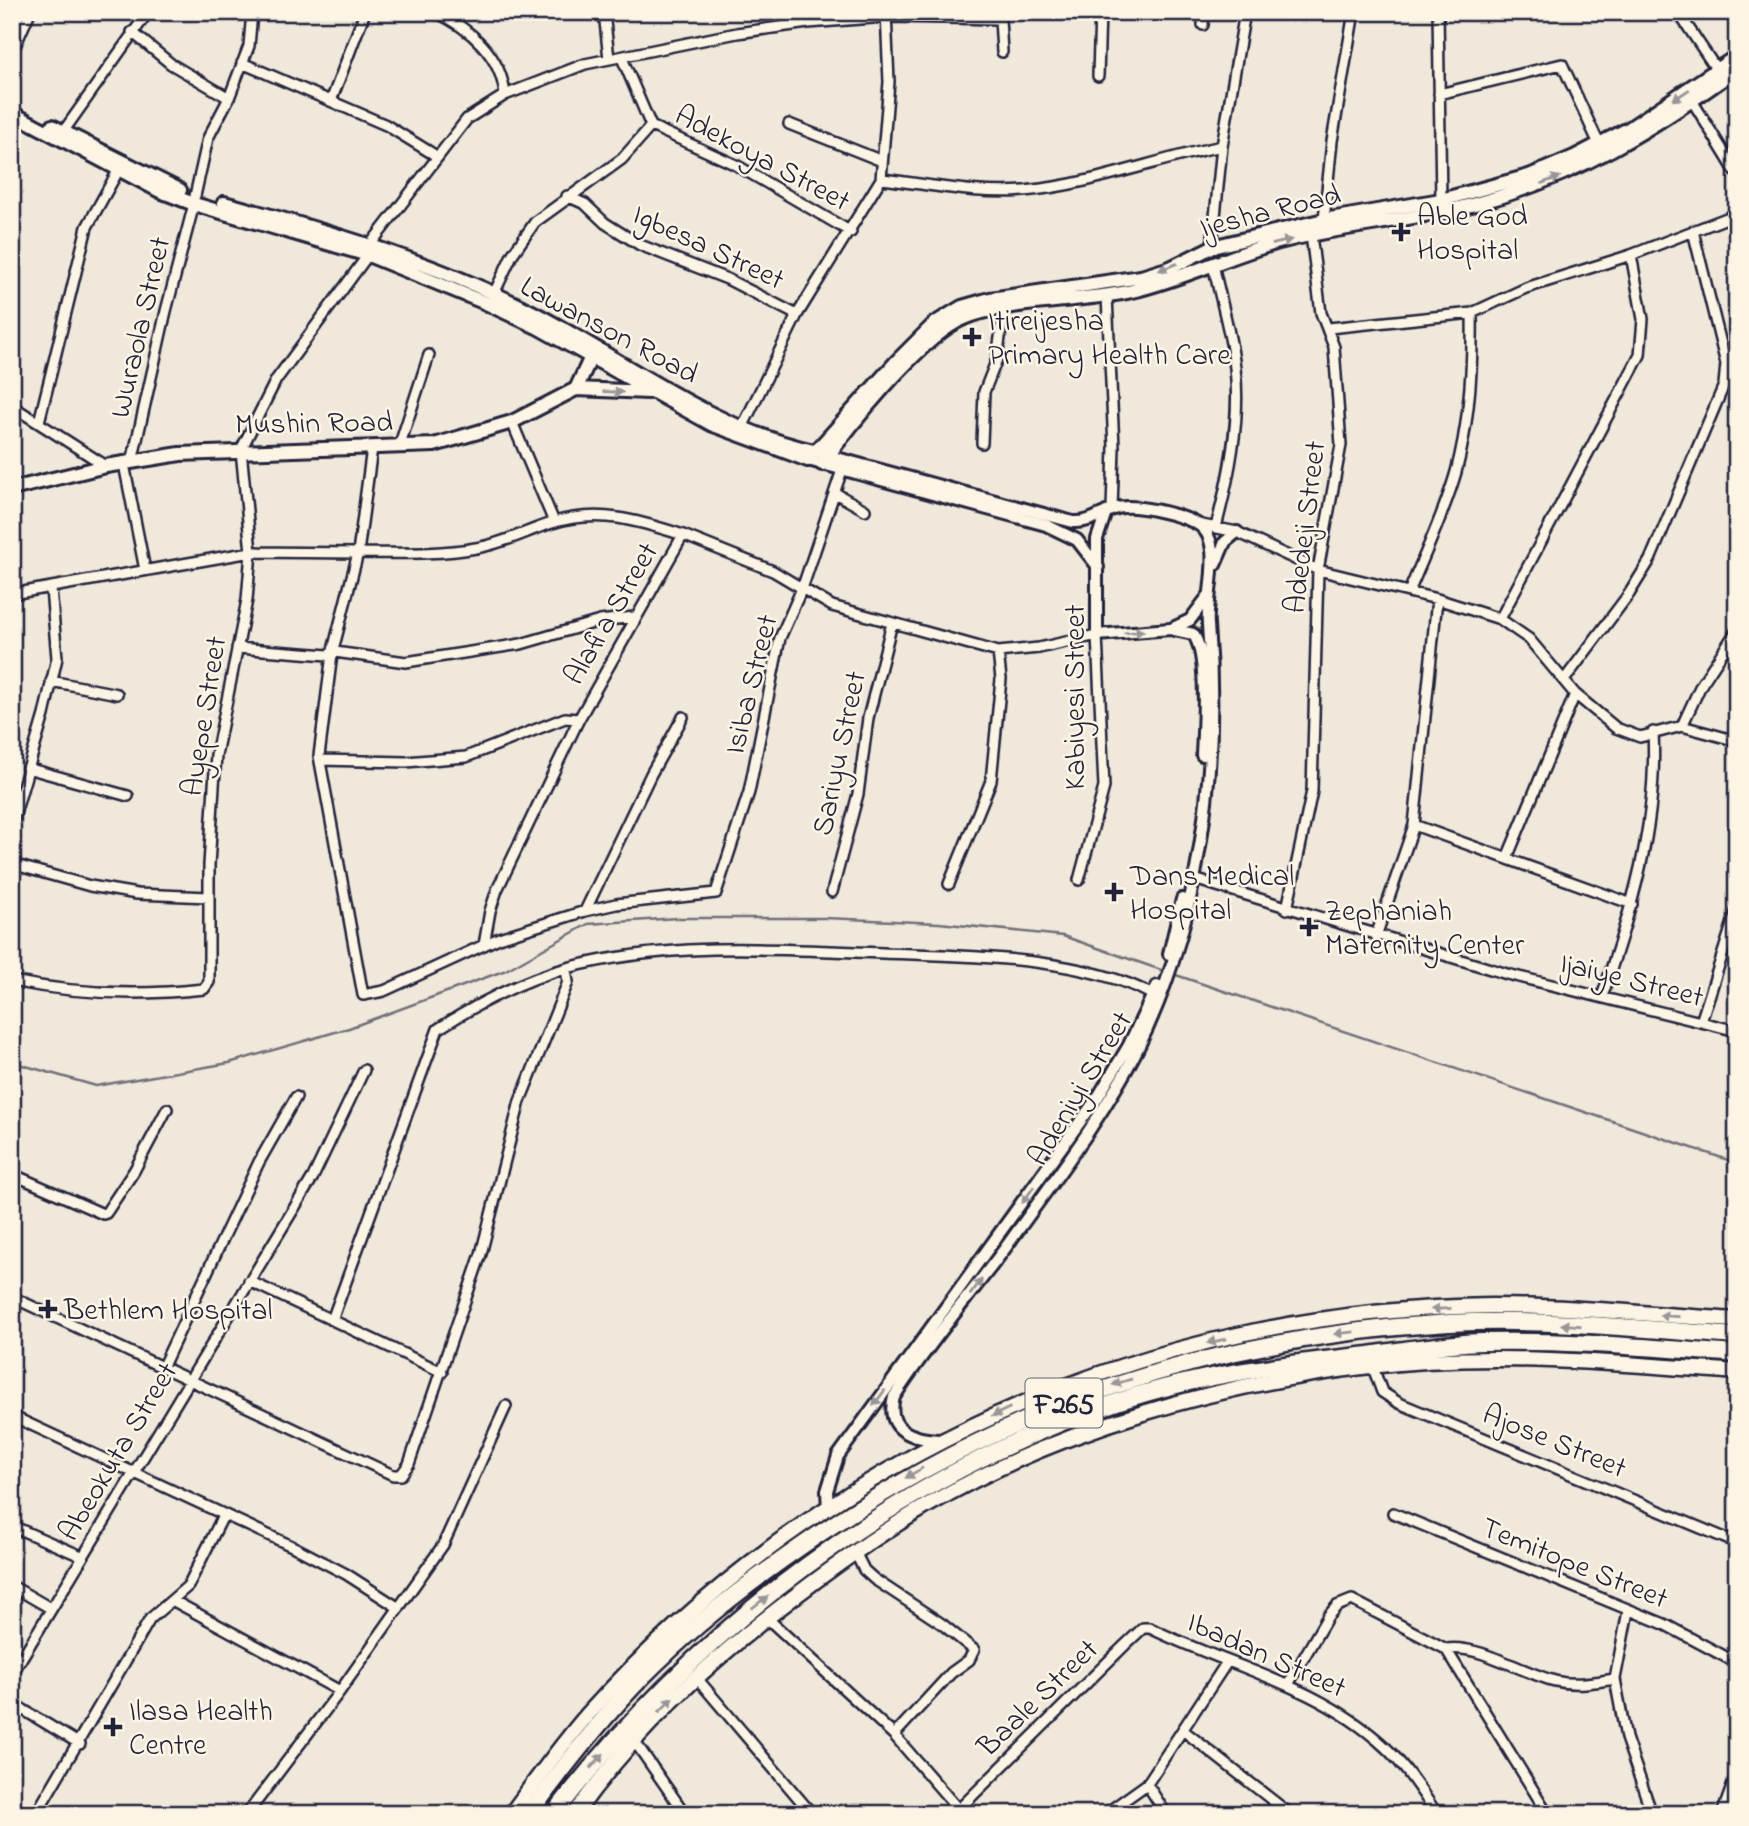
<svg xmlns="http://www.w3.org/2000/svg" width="1749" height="1826" viewBox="0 0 1749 1826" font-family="'Indie Flower',sans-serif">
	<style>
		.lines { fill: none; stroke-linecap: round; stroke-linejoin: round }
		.stream { stroke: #716f79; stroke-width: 2.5 }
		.minor-casing { stroke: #22223b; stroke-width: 14 }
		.tertiary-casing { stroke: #22223b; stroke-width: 16 }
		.secondary-casing { stroke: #22223b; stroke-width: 18 }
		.primary-casing { stroke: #22223b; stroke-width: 19 }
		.motorway-casing { stroke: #22223b; stroke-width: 21 }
		.minor { stroke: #fcf5e5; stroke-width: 9 }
		.tertiary { stroke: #fcf5e5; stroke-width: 10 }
		.secondary { stroke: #fcf5e5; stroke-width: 12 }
		.primary { stroke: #fcf5e5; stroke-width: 14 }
		.motorway { stroke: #fcf5e5; stroke-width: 16 }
		.oneway { fill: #9a9698 }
		.poi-dot { fill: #22223b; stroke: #fcf5e5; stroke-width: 2.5 }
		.labels { text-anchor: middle; stroke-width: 5; stroke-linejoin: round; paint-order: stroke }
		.shield { fill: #fcf5e5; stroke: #63616e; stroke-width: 2 }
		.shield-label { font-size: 28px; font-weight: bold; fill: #22223b }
		.street-label { font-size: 30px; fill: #22223b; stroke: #fcf5e5 }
		.poi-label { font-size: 30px; fill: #22223b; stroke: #fcf5e5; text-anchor: start }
	</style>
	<rect width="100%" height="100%" fill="#efe8db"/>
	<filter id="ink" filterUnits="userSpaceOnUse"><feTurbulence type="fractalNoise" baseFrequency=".0143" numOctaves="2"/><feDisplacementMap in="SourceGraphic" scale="14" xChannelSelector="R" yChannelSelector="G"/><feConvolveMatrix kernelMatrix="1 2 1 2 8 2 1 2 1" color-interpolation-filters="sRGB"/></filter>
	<g filter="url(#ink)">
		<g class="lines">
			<path class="stream" d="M 1173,974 L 1737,1163
				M 12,1062 L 96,1086 L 229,1063 L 349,1028 L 506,970 L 588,924 L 677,918 L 825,918 L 939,923 L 1063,936 L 1167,972"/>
			<defs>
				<path id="minor" d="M 435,12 C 470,28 501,55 505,95
					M 604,12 L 609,59
					M 1438,12 L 1441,200
					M 1678,12 L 1717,70
					M 1000,19 L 1002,52
					M 1203,25 L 1204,12
					M 132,32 L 171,64 L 229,98
					M 12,53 L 30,12
					M 242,63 L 386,125 L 438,157
					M 1098,76 L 1100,12
					M 1439,94 L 1562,64 L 1599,144
					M 331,101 L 365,12
					M 1693,102 L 1737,174
					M 789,124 L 882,161
					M 651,126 L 736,165 L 851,232
					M 63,132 L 148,12
					M 881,179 C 928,184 977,195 1024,191 C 1092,185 1156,159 1222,146
					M 195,196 L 208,138 L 229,98 L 249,46 L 252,12
					M 567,196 L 585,204 L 605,223 L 640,245 L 727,279 L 797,315
					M 1324,220 L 1332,141 L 1354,12
					M 370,245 L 467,119 L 505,95 L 585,64 L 737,33 L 808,23 L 886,17 L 1000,19 L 999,12
					M 1212,247 L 1222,146 L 1245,12
					M 1213,264 C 1220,298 1231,333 1235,368 C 1241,420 1229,478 1216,527
					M 493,296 L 512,255 L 535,222 L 622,159 L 651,126 L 622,58
					M 1107,296 L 1114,447 L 1112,509
					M 1329,328 L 1472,313 L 1526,288 L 1631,255 L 1737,214
					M 12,406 L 106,466
					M 39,422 L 87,227 L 118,171
					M 512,422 L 554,522
					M 742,428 L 797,315 L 881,179 L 889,82 L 886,12
					M 982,443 L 984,392 L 997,359 L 1004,309
					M 399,447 L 429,355
					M 372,448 L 358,553 C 398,553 437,555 476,548 C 503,544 526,531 552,523 C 599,508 639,521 683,535 L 579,719 L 497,890 L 490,911 L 484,945
					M 132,462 L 166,311 L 194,204
					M 124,464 L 145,570
					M 835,493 L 865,510
					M 1197,524 L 1237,532 L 1318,570 L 1437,599 L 1500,619 L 1529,639 L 1575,694 L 1616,728 L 1640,737 L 1682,726 L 1737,741
					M 683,535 L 773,571 L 832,606 L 998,652 L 1039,648 L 1097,635 L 1104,787 L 1079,880
					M 1409,592 C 1425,553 1444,514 1456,472 C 1470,420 1473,367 1472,313
					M 12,594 L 251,552 L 358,553 L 332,654 L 319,756 L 363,995 L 384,991 L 499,938 L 585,911 L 616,904 L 716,893 L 749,792 L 780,638 L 803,586 L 842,470
					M 1500,619 L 1640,355 L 1643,319 L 1631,255
					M 237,648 L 328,655 L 335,652 L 406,662 L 521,644 L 600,621 L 634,617
					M 1565,679 L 1629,594 L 1650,560 L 1724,385 L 1726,364 L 1693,231
					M 51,681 L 117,694
					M 1682,726 L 1701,685 L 1737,630
					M 320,760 L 406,762 L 466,757 L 565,718 L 579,719
					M 27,768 L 128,796
					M 12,824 L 44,715 L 57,658 L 51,589
					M 1414,825 L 1632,904
					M 1507,858 L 1575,694
					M 12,864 L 90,886 L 137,894 L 209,897
					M 1194,879 L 1507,974 L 1737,1031
					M 949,884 L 991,781 L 1001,679 L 998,652
					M 832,892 L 858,794 L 868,718 L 892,623
					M 1287,909 L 1312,791 L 1318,570 L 1341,445 L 1334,347 L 1321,313 L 1311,235
					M 585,911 L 651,774 L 683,717
					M 1376,936 L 1414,825 L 1437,599
					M 12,981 C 75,994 140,996 204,989 L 209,982 L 209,865 L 216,755 L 247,600 L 251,552 L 241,450 L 276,380 L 368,255
					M 1602,997 C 1631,909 1658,827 1653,732
					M 1701,1022 L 1737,909
					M 12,1174 L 103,1214 L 106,1213 L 134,1171 L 167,1109
					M 249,1281 L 332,1320 L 438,1029 C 477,1004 522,980 567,968 C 671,941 777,949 883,953 C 964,956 1082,956 1153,995
					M 12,1297 L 393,1475 L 401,1475 L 409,1464 L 481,1254 L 520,1101 L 568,982 L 566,969
					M 332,1320 L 442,1372
					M 1372,1365 L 1382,1392 L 1399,1403 L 1737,1543
					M 163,1366 L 259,1162 L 296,1097
					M 12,1416 L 294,1547 L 346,1574 L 399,1608
					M 1393,1513 L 1664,1624 L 1737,1663
					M 12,1526 L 81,1556
					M 855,1552 L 864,1570 L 874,1579 L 942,1624 L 974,1650 L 969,1660 L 951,1673 L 894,1735
					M 12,1586 L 50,1608
					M 172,1600 L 340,1691
					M 1628,1611 L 1615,1679 L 1626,1738 L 1652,1814
					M 767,1618 L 894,1735 L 958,1809
					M 1446,1649 L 1548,1814
					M 12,1674 L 313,1177 L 364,1070
					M 695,1676 L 812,1814
					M 1289,1683 L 1328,1616 L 1337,1606 L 1352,1600 L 1446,1649 C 1479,1644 1522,1673 1555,1681 C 1576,1686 1594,1682 1615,1679
					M 12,1703 L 80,1744
					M 1184,1731 L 1290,1814
					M 633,1739 L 685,1814
					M 1147,1784 L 1166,1814
					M 36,1814 L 150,1619 L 188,1586 L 223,1516
					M 247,1814 L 340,1691 L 443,1545 L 506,1406
					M 954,1814 L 1125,1645 L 1143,1628 L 1150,1628 C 1229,1667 1317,1684 1384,1746 C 1405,1765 1421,1791 1437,1814
					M 1105,1814 L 1147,1784 L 1227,1662
					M 1722,1814 L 1737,1773"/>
				<path id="tertiary" d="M 822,454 L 1073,522 C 1089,523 1100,514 1114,509 C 1132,502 1183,515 1199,525 C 1225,542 1205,598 1208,625 C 1220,763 1200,925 1137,1050 C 1102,1119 1051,1184 1006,1247 C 969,1297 927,1345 894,1397 C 885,1431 913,1439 940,1440
					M 808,460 L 1046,525 L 1077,540 L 1098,567
					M 1106,512 L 1097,539 L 1097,635 L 1170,629 L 1193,634 C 1209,654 1203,728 1202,755
					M 1215,565 L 1225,542 L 1237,532
					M 1173,628 L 1190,620 L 1209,595
					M 1169,954 L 1182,899
					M 828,1509 L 827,1491 L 838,1456 L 1098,1097 L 1129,1045 L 1157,986"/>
				<path id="secondary" d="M 12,113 L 160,191 L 194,204 L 368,255 L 488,304 L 537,327 L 711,424 L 808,460 L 897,361 L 934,324 L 962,307 L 990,299 L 1141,277 L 1170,268 L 1212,247 L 1324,220 L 1441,200 L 1529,176 L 1574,157 L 1630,128 L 1737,56
					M 52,126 L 180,190
					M 224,203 C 328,231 438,263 534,313 C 626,361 711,429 814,451
					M 576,389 L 649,392
					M 822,464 C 850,425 915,345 956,322 C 994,300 1085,302 1132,291 C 1184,279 1232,254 1283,241 C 1346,225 1412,221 1475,204 C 1574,178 1655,128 1737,69
					M 12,489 L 106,466 L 180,454 L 434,445 L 512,422 L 576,389 L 591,357"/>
				<path id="primary" d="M 511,1814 C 536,1780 561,1745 588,1714 C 820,1456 1145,1310 1492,1306 C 1574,1306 1656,1315 1737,1320
					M 575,1814 C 632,1734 700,1670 777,1610 C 826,1572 875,1536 928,1505 C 1061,1428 1218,1384 1370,1366 C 1491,1351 1615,1363 1737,1372"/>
				<path id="motorway" d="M 529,1814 C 564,1766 601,1719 643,1676 C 695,1623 757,1576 819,1534 C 1015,1402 1213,1337 1449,1323 C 1545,1318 1641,1329 1737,1336
					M 554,1814 C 697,1628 896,1476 1120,1401 C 1201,1374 1285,1364 1369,1355 C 1407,1350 1445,1343 1483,1342 C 1567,1340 1652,1348 1737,1354"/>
			</defs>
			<use href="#minor" class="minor-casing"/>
			<use href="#tertiary" class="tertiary-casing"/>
			<use href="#secondary" class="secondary-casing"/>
			<use href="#primary" class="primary-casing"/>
			<use href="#motorway" class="motorway-casing"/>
			<use href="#minor" class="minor"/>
			<use href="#tertiary" class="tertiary"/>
			<use href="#secondary" class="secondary"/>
			<use href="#primary" class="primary"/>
			<use href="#motorway" class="motorway"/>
		</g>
		<defs><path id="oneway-solid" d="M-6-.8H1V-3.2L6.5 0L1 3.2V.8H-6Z" transform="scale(1.75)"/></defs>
		<g class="oneway">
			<use href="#oneway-solid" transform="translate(1681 95) rotate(146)"/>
			<use href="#oneway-solid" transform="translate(1551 180) rotate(-20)"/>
			<use href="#oneway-solid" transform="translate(1282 242) rotate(-14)"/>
			<use href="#oneway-solid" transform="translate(1168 267) rotate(159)"/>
			<use href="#oneway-solid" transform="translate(613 392) rotate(2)"/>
			<use href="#oneway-solid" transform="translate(1134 632) rotate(-5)"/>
			<use href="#oneway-solid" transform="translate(1028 1195) rotate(125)"/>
			<use href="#oneway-solid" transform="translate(976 1287) rotate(-53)"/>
			<use href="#oneway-solid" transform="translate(1441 1309) rotate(177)"/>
			<use href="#oneway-solid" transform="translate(1669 1316) rotate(-176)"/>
			<use href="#oneway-solid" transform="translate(1571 1325) rotate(-176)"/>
			<use href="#oneway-solid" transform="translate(1344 1333) rotate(174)"/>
			<use href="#oneway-solid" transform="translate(1217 1341) rotate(167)"/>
			<use href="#oneway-solid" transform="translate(1122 1382) rotate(163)"/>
			<use href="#oneway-solid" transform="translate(879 1398) rotate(127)"/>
			<use href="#oneway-solid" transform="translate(1001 1412) rotate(155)"/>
			<use href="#oneway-solid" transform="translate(914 1473) rotate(149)"/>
			<use href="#oneway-solid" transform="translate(760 1602) rotate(-37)"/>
			<use href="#oneway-solid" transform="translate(666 1705) rotate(-46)"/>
			<use href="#oneway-solid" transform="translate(597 1761) rotate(-48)"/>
		</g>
	</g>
	<g class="poi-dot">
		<path d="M1397.5 221.5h7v7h7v7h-7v7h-7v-7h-7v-7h7z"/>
		<path d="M968.5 326.5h7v7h7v7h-7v7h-7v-7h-7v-7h7z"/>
		<path d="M1110.5 881.5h7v7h7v7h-7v7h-7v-7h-7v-7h7z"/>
		<path d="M1305.5 916.5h7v7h7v7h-7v7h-7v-7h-7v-7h7z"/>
		<path d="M44.5 1298.5h7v7h7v7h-7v7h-7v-7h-7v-7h7z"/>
		<path d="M109.5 1716.5h7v7h7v7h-7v7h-7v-7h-7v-7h7z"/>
	</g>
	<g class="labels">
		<rect class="shield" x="1025.5" y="1378.5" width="77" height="49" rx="5"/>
		<g class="shield-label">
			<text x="1064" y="1413">F265</text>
		</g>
		<g class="street-label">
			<text transform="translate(763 157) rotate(28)" y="10">Adekoya Street</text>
			<text transform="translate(1270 210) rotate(-14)" y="10">Ijesha Road</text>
			<text transform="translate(709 246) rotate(25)" y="10">Igbesa Street</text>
			<text transform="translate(139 327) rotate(-77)" y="10">Wuraola Street</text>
			<text transform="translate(610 329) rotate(28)" y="10">Lawanson Road</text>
			<text transform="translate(314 422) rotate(-1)" y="10">Mushin Road</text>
			<text transform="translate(1304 527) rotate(-83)" y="10">Adedeji Street</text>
			<text transform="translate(610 613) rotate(-60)" y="10">Alafia Street</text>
			<text transform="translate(750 684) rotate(-76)" y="10">Isiba Street</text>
			<text transform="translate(1074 697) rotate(-90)" y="10">Kabiyesi Street</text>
			<text transform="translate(203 716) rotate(-81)" y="10">Ayepe Street</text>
			<text transform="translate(838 753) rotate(-78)" y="10">Sariyu Street</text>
			<text transform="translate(1632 979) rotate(14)" y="10">Ijaiye Street</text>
			<text transform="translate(1079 1088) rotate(-59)" y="10">Adeniyi Street</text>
			<text transform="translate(1555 1440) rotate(22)" y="10">Ajose Street</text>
			<text transform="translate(117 1451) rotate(-59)" y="10">Abeokuta Street</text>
			<text transform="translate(1575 1562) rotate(22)" y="10">Temitope Street</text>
			<text transform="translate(1267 1654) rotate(24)" y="10">Ibadan Street</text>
			<text transform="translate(1037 1697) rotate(-44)" y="10">Baale Street</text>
		</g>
		<g class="poi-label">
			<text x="1417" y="225">Able God<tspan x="1417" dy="34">Hospital</tspan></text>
			<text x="988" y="330">Itireijesha<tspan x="988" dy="34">Primary Health Care</tspan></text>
			<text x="1130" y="885">Dans Medical<tspan x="1130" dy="34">Hospital</tspan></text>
			<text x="1325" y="920">Zephaniah<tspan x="1325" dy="34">Maternity Center</tspan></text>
			<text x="64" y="1319">Bethlem Hospital</text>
			<text x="129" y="1720">Ilasa Health<tspan x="129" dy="34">Centre</tspan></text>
		</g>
	</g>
	<rect width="1749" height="1826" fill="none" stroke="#fcf5e5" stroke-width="42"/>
	<rect x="21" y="21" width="1707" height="1784" fill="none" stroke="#22223b" stroke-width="2.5" filter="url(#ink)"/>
</svg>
